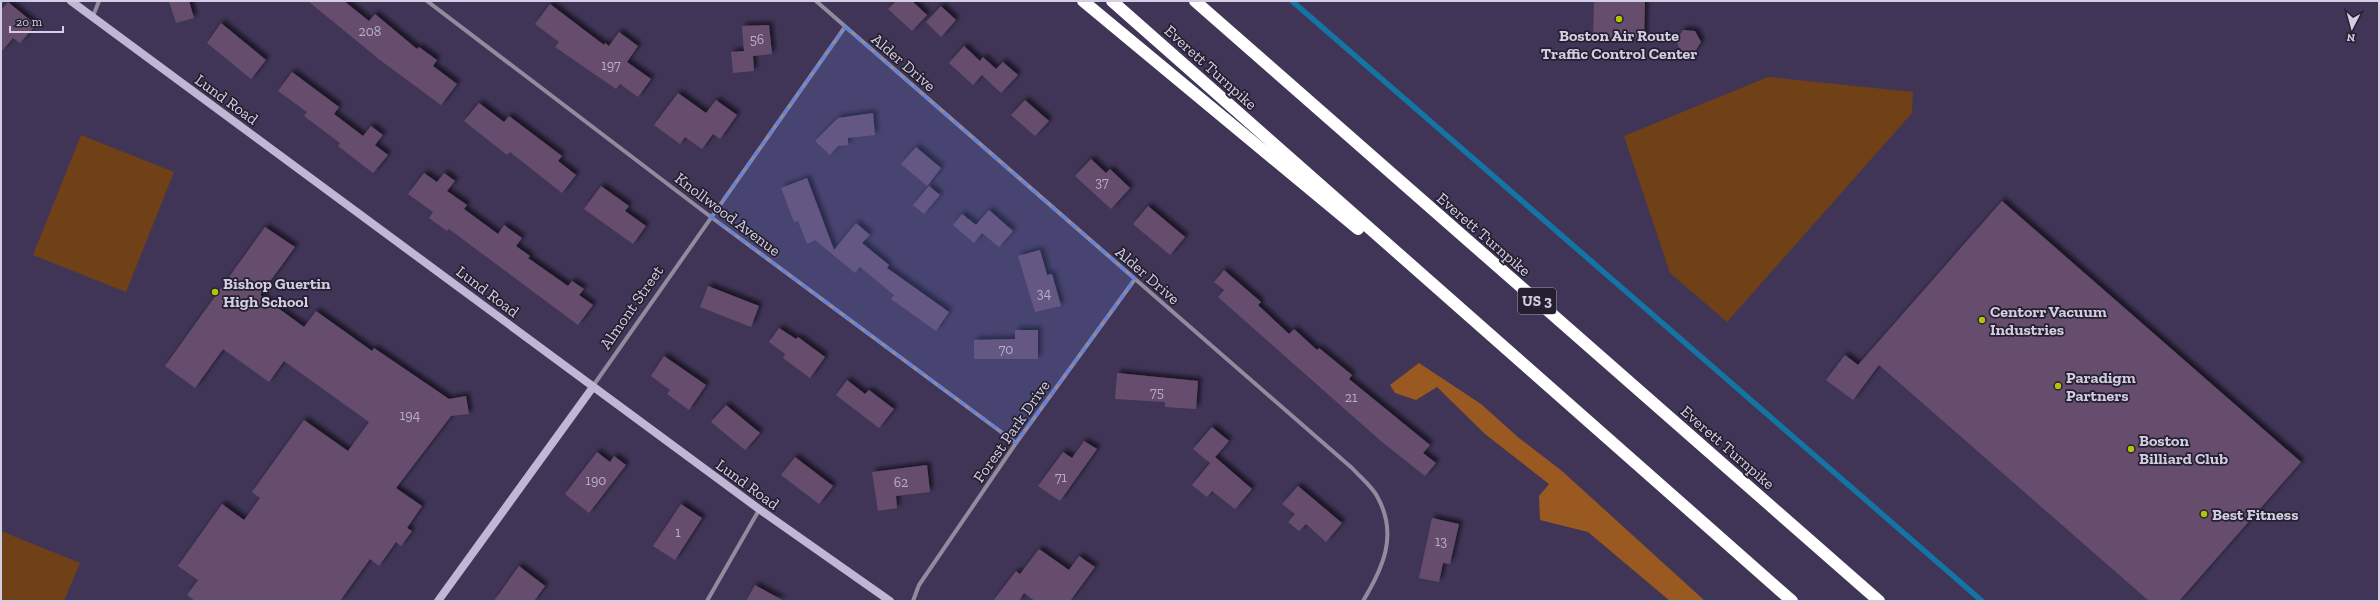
<svg xmlns="http://www.w3.org/2000/svg" width="2380" height="602" viewBox="0 0 2380 602" font-family="'Zilla Slab',serif">
	<style>
		.green { fill: #704016 }
		.forest { fill: #9a5920 }
		.lines { fill: none; stroke-linecap: round; stroke-linejoin: round }
		.stream { stroke: #1474a3; stroke-width: 5.5 }
		.building { fill: #664d6e; filter: url(#shadow) }
		.street { stroke: #908b9d; stroke-width: 4 }
		.secondary { stroke: #bfb7d3; stroke-width: 8 }
		.highway { stroke: #fff; stroke-width: 12 }
		.marked { fill: #6681dc; fill-opacity: 0.2; stroke: #6681dc; stroke-width: 3; stroke-dasharray: 8 5; stroke-linejoin: round }
		.poi-dot { fill: #afc505; stroke: #252030; stroke-width: 1.5 }
		.labels { text-anchor: middle; stroke-width: 3.5; stroke-linejoin: round; paint-order: stroke }
		.number-label { font-size: 14px; fill: #b8aec6 }
		.shield { fill: #252030; stroke: #9f9aad; stroke-width: 1 }
		.shield-label { font-size: 15px; font-weight: bold; fill: #d3cee3 }
		.poi-label { font-size: 16px; font-weight: bold; fill: #d3cee3; stroke: #252030; text-anchor: start }
		.street-label { font-size: 16px; fill: #d3cee3; stroke: #252030 }
	</style>
	<defs>
		<filter id="shadow"><feDropShadow dx="3.5" dy="-3.5" stdDeviation="2" flood-color="#0009"/></filter>
	</defs>
	<rect width="100%" height="100%" fill="#403557"/>
	<path class="green" d="M 1768,77 L 1913,92 L 1912,113 L 1727,322 L 1670,273 L 1624,136 Z
		M 81,135 L 174,172 L 126,292 L 33,255 Z
		M 1,531 L 80,563 L 64,601 L 1,601 Z"/>
	<path class="forest" d="M 1419,363 L 1481,404 L 1519,438 L 1562,471 L 1705,601 L 1670,601 L 1588,532 L 1540,520 L 1539,496 L 1549,484 L 1485,434 L 1437,387 L 1416,400 L 1395,393 L 1390,385 Z"/>
	<g class="lines">
		<path class="stream" d="M 1292,1 L 1982,601"/>
	</g>
	<path class="building" d="M 169,1 L 189,1 L 194,18 L 176,23 Z
		M 308,1 L 344,1 L 369,21 L 375,14 L 417,49 L 419,47 L 437,60 L 433,66 L 457,84 L 441,105 L 380,60 Z
		M 896,1 L 912,1 L 927,15 L 912,31 L 888,9 Z
		M 1594,1 L 1645,1 L 1644,39 L 1593,38 Z
		M 8,2 L 36,25 L 20,43 L 13,38 L 1,52 L 1,10 Z
		M 550,4 L 604,45 L 605,43 L 609,46 L 619,32 L 638,46 L 627,62 L 651,79 L 638,97 L 620,84 L 616,89 L 555,47 L 559,42 L 535,24 Z
		M 941,6 L 956,20 L 941,37 L 926,22 Z
		M 221,23 L 266,60 L 251,79 L 207,43 Z
		M 769,25 L 772,54 L 753,56 L 754,71 L 733,73 L 731,52 L 744,51 L 742,26 Z
		M 1683,30 L 1695,31 L 1701,42 L 1694,53 L 1681,52 L 1676,41 Z
		M 964,46 L 980,61 L 983,57 L 996,69 L 1003,62 L 1018,75 L 1001,93 L 982,75 L 973,85 L 949,63 Z
		M 292,72 L 339,107 L 334,114 L 363,136 L 371,126 L 383,135 L 375,145 L 388,155 L 373,173 L 338,146 L 340,143 L 304,116 L 307,112 L 278,91 Z
		M 678,93 L 706,113 L 716,100 L 737,115 L 720,139 L 713,134 L 702,149 L 685,137 L 680,144 L 654,125 Z
		M 1025,100 L 1049,121 L 1035,136 L 1011,115 Z
		M 479,103 L 504,122 L 509,116 L 562,156 L 558,161 L 576,175 L 562,193 L 510,152 L 507,155 L 464,121 Z
		M 873,113 L 875,135 L 848,138 L 848,145 L 838,146 L 830,155 L 815,141 L 838,118 Z
		M 916,147 L 941,168 L 927,186 L 901,164 Z
		M 1091,159 L 1106,173 L 1110,169 L 1130,188 L 1111,209 L 1075,176 Z
		M 424,173 L 437,182 L 444,173 L 455,181 L 447,191 L 467,205 L 464,209 L 498,234 L 504,225 L 522,238 L 516,246 L 530,256 L 528,258 L 568,286 L 572,281 L 584,289 L 579,295 L 593,305 L 578,325 L 449,229 L 447,231 L 429,218 L 433,212 L 408,194 Z
		M 807,178 L 834,250 L 856,223 L 870,235 L 862,243 L 889,265 L 887,268 L 949,312 L 936,331 L 891,299 L 894,295 L 860,267 L 855,273 L 815,240 L 807,244 L 798,221 L 794,222 L 781,188 Z
		M 601,186 L 629,206 L 625,211 L 646,226 L 633,244 L 584,209 Z
		M 929,186 L 940,195 L 924,214 L 913,205 Z
		M 2002,201 L 2301,462 L 2179,601 L 2149,601 L 1879,365 L 1853,400 L 1826,380 L 1845,355 L 1858,365 Z
		M 1148,206 L 1185,237 L 1170,255 L 1133,224 Z
		M 989,210 L 1013,231 L 999,247 L 982,233 L 974,243 L 953,225 L 962,214 L 976,225 Z
		M 265,227 L 295,247 L 260,295 L 304,327 L 316,311 L 372,351 L 374,348 L 449,399 L 466,396 L 469,414 L 451,416 L 396,488 L 422,506 L 407,528 L 412,531 L 401,546 L 396,542 L 379,566 L 370,559 L 340,601 L 195,601 L 187,595 L 198,580 L 178,566 L 222,504 L 244,520 L 260,498 L 252,492 L 304,420 L 348,451 L 369,422 L 284,361 L 269,382 L 223,349 L 195,388 L 165,366 Z
		M 1040,250 L 1047,275 L 1052,274 L 1061,306 L 1035,312 L 1018,256 Z
		M 1224,270 L 1261,302 L 1258,305 L 1289,334 L 1294,329 L 1317,350 L 1319,348 L 1352,375 L 1349,379 L 1430,445 L 1423,453 L 1436,463 L 1425,476 L 1382,442 L 1218,297 L 1224,290 L 1214,282 Z
		M 708,286 L 759,306 L 751,327 L 700,307 Z
		M 779,328 L 796,339 L 798,337 L 825,357 L 810,378 L 783,358 L 785,354 L 769,342 Z
		M 1015,330 L 1038,330 L 1038,359 L 974,359 L 974,340 L 1015,339 Z
		M 664,356 L 706,385 L 689,410 L 667,394 L 670,390 L 651,376 Z
		M 1117,373 L 1198,381 L 1196,409 L 1165,407 L 1165,402 L 1115,399 Z
		M 847,380 L 865,394 L 869,390 L 894,409 L 879,428 L 836,395 Z
		M 726,405 L 760,433 L 745,450 L 711,422 Z
		M 1212,427 L 1229,441 L 1210,463 L 1193,449 Z
		M 1084,441 L 1097,449 L 1060,501 L 1038,486 L 1063,452 L 1072,458 Z
		M 597,452 L 610,462 L 614,456 L 626,465 L 589,513 L 565,494 Z
		M 795,457 L 833,486 L 819,504 L 781,475 Z
		M 1215,457 L 1252,489 L 1235,509 L 1212,491 L 1207,497 L 1192,485 Z
		M 927,465 L 930,492 L 896,496 L 897,508 L 878,511 L 872,472 Z
		M 1298,486 L 1342,523 L 1326,542 L 1306,524 L 1299,531 L 1288,522 L 1295,514 L 1282,504 Z
		M 681,504 L 702,518 L 675,560 L 653,546 Z
		M 1432,518 L 1459,524 L 1450,564 L 1443,563 L 1439,582 L 1419,578 Z
		M 1039,549 L 1069,570 L 1079,556 L 1095,567 L 1070,601 L 1035,601 L 1024,593 L 1019,601 L 993,601 L 1016,571 L 1020,574 Z
		M 519,566 L 545,586 L 534,601 L 494,601 Z
		M 755,585 L 784,601 L 746,601 Z"/>
	<g class="lines">
		<path class="street" d="M 427,1 L 711,217 L 1016,443
			M 816,1 L 1352,468 C 1360,477 1373,487 1378,498 C 1398,535 1383,568 1363,601
			M 93,16 L 99,1
			M 593,386 L 845,27
			M 707,601 L 759,510
			M 913,601 L 919,585 L 1016,443 L 1135,279"/>
		<path class="secondary" d="M 71,1 L 759,509 L 890,601
			M 438,601 L 593,387"/>
		<path class="highway" d="M 1083,1 L 1358,229
			M 1112,1 L 1792,601
			M 1195,1 L 1879,601"/>
	</g>
	<path class="marked" d="M 845,27 L 1135,279 L 1016,443 L 711,217 Z"/>
	<g class="poi-dot">
		<circle cx="1619" cy="19" r="4"/>
		<circle cx="215" cy="292" r="4"/>
		<circle cx="1982" cy="320" r="4"/>
		<circle cx="2058" cy="386" r="4"/>
		<circle cx="2131" cy="449" r="4"/>
		<circle cx="2204" cy="514" r="4"/>
	</g>
	<g class="labels">
		<g class="number-label">
			<text x="370" y="36">208</text>
			<text x="757" y="44">56</text>
			<text x="611" y="70">197</text>
			<text x="1102" y="187">37</text>
			<text x="1044" y="298">34</text>
			<text x="1006" y="354">70</text>
			<text x="1157" y="397">75</text>
			<text x="1351" y="402">21</text>
			<text x="410" y="420">194</text>
			<text x="1061" y="482">71</text>
			<text x="596" y="485">190</text>
			<text x="901" y="487">62</text>
			<text x="678" y="537">1</text>
			<text x="1441" y="546">13</text>
		</g>
		<rect class="shield" x="1518" y="288" width="38" height="26" rx="3"/>
		<g class="shield-label">
			<text x="1537" y="306">US 3</text>
		</g>
		<g class="poi-label">
			<text x="1619" y="41" text-anchor="middle">Boston Air Route<tspan x="1619" dy="18">Traffic Control Center</tspan></text>
			<text x="223" y="289">Bishop Guertin<tspan x="223" dy="18">High School</tspan></text>
			<text x="1990" y="317">Centorr Vacuum<tspan x="1990" dy="18">Industries</tspan></text>
			<text x="2066" y="383">Paradigm<tspan x="2066" dy="18">Partners</tspan></text>
			<text x="2139" y="446">Boston<tspan x="2139" dy="18">Billiard Club</tspan></text>
			<text x="2212" y="520">Best Fitness</text>
		</g>
		<g class="street-label">
			<text transform="translate(904 62) rotate(41)" y="6">Alder Drive</text>
			<text transform="translate(1211 67) rotate(42)" y="6">Everett Turnpike</text>
			<text transform="translate(227 99) rotate(36)" y="6">Lund Road</text>
			<text transform="translate(728 214) rotate(37)" y="6">Knollwood Avenue</text>
			<text transform="translate(1484 234) rotate(41)" y="6">Everett Turnpike</text>
			<text transform="translate(1148 275) rotate(41)" y="6">Alder Drive</text>
			<text transform="translate(488 291) rotate(37)" y="6">Lund Road</text>
			<text transform="translate(631 307) rotate(-55)" y="6">Almont Street</text>
			<text transform="translate(1011 431) rotate(-55)" y="6">Forest Park Drive</text>
			<text transform="translate(1728 447) rotate(41)" y="6">Everett Turnpike</text>
			<text transform="translate(748 484) rotate(36)" y="6">Lund Road</text>
		</g>
	</g>
	<rect width="2380" height="602" fill="none" stroke="#d3cee3" stroke-width="4"/>
	<g transform="translate(2352 28) rotate(186)" stroke="#252030" stroke-width="3" paint-order="stroke">
	<path d="M0-3L7 15L0 10L-7 15Z" fill="#d3cee3"/>
	<text y="-6" font-size="11" font-weight="bold" text-anchor="middle" fill="#d3cee3">N</text>
	</g>
	<path d="M10 26v6h53v-6" fill="none" stroke="#d3cee3" stroke-width="2"/>
	<text x="16" y="26" font-size="12" fill="#d3cee3" stroke="#252030" stroke-width="3" paint-order="stroke">20 m</text>
</svg>
